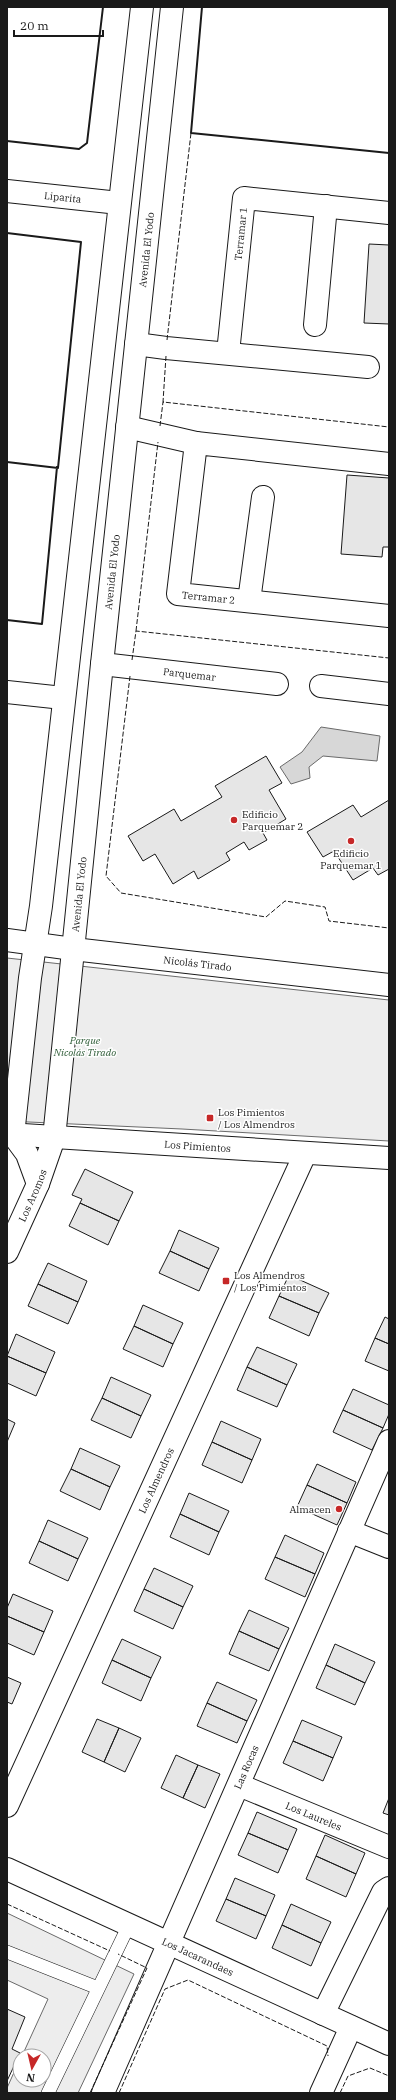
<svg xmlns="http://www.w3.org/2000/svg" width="396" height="2100" viewBox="0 0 396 2100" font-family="'IBM Plex Serif',serif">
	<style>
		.built { fill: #ededed; stroke: #6a6a6a }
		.water { fill: #d7d7d7; stroke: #6a6a6a }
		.building { fill: #e6e6e6; stroke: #1a1a1a }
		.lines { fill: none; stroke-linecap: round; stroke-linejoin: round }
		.lane-casing { stroke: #1a1a1a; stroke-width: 14 }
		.street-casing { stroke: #1a1a1a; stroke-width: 24 }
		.secondary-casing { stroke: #1a1a1a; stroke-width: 24 }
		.lane { stroke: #fff; stroke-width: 13 }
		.street { stroke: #fff; stroke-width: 22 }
		.secondary { stroke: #fff; stroke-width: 22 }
		.fence { stroke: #1a1a1a; stroke-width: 1; stroke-dasharray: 5 2; stroke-linecap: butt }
		.wall { stroke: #1a1a1a; stroke-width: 2 }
		.poi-dot { fill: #c62828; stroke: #fff; stroke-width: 1.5 }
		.labels { text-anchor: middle; stroke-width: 3; stroke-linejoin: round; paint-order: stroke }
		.street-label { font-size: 10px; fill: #1a1a1a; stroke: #fff }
		.poi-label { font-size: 10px; fill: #1a1a1a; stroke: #fff; text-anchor: start }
		.park-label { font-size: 10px; font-style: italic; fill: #2b5a34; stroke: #fff }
	</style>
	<rect width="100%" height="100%" fill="#fff"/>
	<path class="built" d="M 7,958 L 389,1000 L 389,1141 L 182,1129 L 7,1121 Z
		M 7,1913 L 134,1974 L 78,2093 L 7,2093 L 7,2088 L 20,2059 L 20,2080 L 44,2080 L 44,2056 L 22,2056 L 48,1999 L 7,1980 Z"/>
	<path class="water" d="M 321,727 L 380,736 L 377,761 L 323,756 L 309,767 L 310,778 L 291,784 L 280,767 L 302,752 Z"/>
	<path class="building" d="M 369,244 L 389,245 L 389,324 L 364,323 Z
		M 347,475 L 389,478 L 389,547 L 383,547 L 382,557 L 341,554 Z
		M 266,756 L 282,783 L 269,790 L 286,819 L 263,833 L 267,840 L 249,850 L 244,842 L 226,853 L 230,860 L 198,879 L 194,871 L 173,884 L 155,854 L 143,861 L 128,836 L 174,809 L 181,821 L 222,797 L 215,786 Z
		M 389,800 L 389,869 L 378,875 L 373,868 L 353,880 L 334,851 L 323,857 L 307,832 L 353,805 L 361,817 Z
		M 85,1169 L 133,1192 L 119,1221 L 80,1203 L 82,1199 L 72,1195 Z
		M 80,1203 L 119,1221 L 108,1245 L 69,1226 Z
		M 179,1230 L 219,1248 L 209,1269 L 170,1251 Z
		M 170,1251 L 209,1269 L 199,1291 L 159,1273 Z
		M 48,1263 L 87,1281 L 78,1302 L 38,1284 Z
		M 289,1275 L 329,1293 L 319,1313 L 279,1296 Z
		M 38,1284 L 78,1302 L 68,1324 L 28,1306 Z
		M 279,1296 L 319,1313 L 309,1336 L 269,1318 Z
		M 143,1305 L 183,1323 L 173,1344 L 134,1326 Z
		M 385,1317 L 389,1319 L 389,1344 L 375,1338 Z
		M 134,1326 L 173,1344 L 163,1367 L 123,1349 Z
		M 16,1334 L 55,1352 L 46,1373 L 7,1356 Z
		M 375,1338 L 389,1344 L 389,1371 L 365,1361 Z
		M 257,1347 L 297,1364 L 287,1385 L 247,1367 Z
		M 7,1356 L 46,1373 L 36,1396 L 7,1383 Z
		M 247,1367 L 287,1385 L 277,1407 L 237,1390 Z
		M 111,1377 L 151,1395 L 141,1416 L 102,1398 Z
		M 353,1389 L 389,1405 L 389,1414 L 383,1428 L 343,1410 Z
		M 102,1398 L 141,1416 L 131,1438 L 91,1420 Z
		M 343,1410 L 383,1428 L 372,1450 L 333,1432 Z
		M 7,1419 L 15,1423 L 7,1442 Z
		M 221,1421 L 261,1439 L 252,1460 L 212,1442 Z
		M 212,1442 L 252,1460 L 242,1483 L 202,1465 Z
		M 80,1448 L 120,1466 L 110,1487 L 71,1469 Z
		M 317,1464 L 356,1482 L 347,1503 L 307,1485 Z
		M 71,1469 L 110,1487 L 100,1510 L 60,1491 Z
		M 307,1485 L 347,1503 L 337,1525 L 297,1507 Z
		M 189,1493 L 229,1511 L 219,1532 L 180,1514 Z
		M 180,1514 L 219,1532 L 209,1555 L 170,1537 Z
		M 48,1520 L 88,1538 L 78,1559 L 39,1541 Z
		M 285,1535 L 324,1553 L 315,1574 L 275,1557 Z
		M 39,1541 L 78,1559 L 68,1581 L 29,1563 Z
		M 275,1557 L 315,1574 L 305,1597 L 265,1579 Z
		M 154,1568 L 193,1586 L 183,1607 L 144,1589 Z
		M 144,1589 L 183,1607 L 173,1629 L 134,1611 Z
		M 13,1594 L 53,1611 L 44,1632 L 7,1616 L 7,1608 Z
		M 249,1610 L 289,1628 L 279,1649 L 239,1631 Z
		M 7,1616 L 44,1632 L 34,1655 L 7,1643 Z
		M 239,1631 L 279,1649 L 269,1671 L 229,1654 Z
		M 122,1639 L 161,1657 L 151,1678 L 112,1660 Z
		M 335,1644 L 375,1662 L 365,1683 L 326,1665 Z
		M 112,1660 L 151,1678 L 141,1701 L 102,1683 Z
		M 326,1665 L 365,1683 L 355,1705 L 316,1688 Z
		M 7,1677 L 21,1683 L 12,1704 L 7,1702 Z
		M 217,1682 L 257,1700 L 247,1721 L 207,1703 Z
		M 207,1703 L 247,1721 L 237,1743 L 197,1726 Z
		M 97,1719 L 119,1728 L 104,1762 L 82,1752 Z
		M 302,1720 L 342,1737 L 333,1758 L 293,1741 Z
		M 119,1728 L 141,1738 L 125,1772 L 104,1762 Z
		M 293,1741 L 333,1758 L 323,1781 L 283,1763 Z
		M 176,1755 L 198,1765 L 183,1798 L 161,1788 Z
		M 198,1765 L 220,1774 L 205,1808 L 183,1798 Z
		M 389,1798 L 389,1815 L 383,1813 Z
		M 257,1812 L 297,1829 L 288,1850 L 248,1833 Z
		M 248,1833 L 288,1850 L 278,1873 L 238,1855 Z
		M 325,1835 L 365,1853 L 356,1874 L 316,1856 Z
		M 316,1856 L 356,1874 L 346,1897 L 306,1879 Z
		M 235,1878 L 275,1895 L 266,1916 L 226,1899 Z
		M 226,1899 L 266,1916 L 256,1939 L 216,1921 Z
		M 291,1904 L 331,1922 L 321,1943 L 282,1925 Z
		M 282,1925 L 321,1943 L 311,1966 L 272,1948 Z
		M 7,2009 L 25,2017 L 12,2049 L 20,2053 L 7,2081 Z"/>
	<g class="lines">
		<defs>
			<path id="lane" d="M 7,1952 L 98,1988
				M 48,2093 L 129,1925"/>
			<g id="street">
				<path id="s1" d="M 7,191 L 119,203"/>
				<path d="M 315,325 L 326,206"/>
				<path d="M 136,344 L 166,348 L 368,367"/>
				<path id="s2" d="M 228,353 L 244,198 L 389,213"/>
				<path d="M 127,427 L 196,443"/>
				<path id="s3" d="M 389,464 L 196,443 L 178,594 L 389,616"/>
				<path d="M 249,601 L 263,497"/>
				<path id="s4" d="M 102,664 L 277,684"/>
				<path d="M 321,686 L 389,694"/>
				<path d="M 7,692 L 63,698"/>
				<path id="s5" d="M 7,1252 L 38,1184 L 54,1138"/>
				<path d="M 349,1531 L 389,1547"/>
				<path id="s6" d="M 239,1785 L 389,1847"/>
				<path id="s7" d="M 7,1806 L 305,1154"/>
				<path id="s8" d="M 7,1869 L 389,2044"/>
				<path d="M 323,2014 L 383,1892 L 389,1888"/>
				<path id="s9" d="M 103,2093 L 389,1441"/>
				<path d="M 321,2093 L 351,2027"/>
			</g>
			<g id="secondary">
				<path id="s10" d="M 7,940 L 73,949 L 389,985"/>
				<path id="s11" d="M 7,1134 L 389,1158"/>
				<path id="s12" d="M 54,1138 L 102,664 L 172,7"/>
				<path d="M 38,1184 L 27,1154 L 13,1135 L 30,978 L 41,906 L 142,7"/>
			</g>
		</defs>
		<use href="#lane" class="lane-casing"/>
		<use href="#street" class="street-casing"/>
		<use href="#secondary" class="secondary-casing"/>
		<use href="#lane" class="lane"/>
		<use href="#street" class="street"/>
		<use href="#secondary" class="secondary"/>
		<path class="fence" d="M 167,340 L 191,133
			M 166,356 L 163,402 L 389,427
			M 160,426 L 163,402 L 164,402
			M 136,631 L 158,442
			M 132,660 L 136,631 L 389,658
			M 130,676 L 106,876 L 121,893 L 266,917 L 285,901 L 325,907 L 329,921 L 389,928
			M 7,1904 L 110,1951
			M 90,2093 L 147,1968 L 118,1954
			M 119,2093 L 165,1989 L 188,1980 L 327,2046 L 328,2056
			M 340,2093 L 348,2076 L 370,2068 L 389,2076"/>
		<path class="wall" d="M 202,7 L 191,133 L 389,153
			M 7,141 L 79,149 L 87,143 L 103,7
			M 7,233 L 81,242 L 58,468 L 7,462
			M 7,620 L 42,624 L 57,467"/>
	</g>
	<g class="poi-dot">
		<circle cx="234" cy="820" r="4"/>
		<circle cx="351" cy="841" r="4"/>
		<rect x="206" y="1114" width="8" height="8" rx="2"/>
		<rect x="222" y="1277" width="8" height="8" rx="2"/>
		<circle cx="339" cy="1509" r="4"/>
	</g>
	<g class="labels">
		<g class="street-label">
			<text dy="4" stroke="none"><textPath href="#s1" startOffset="56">Liparita</textPath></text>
			<text dy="4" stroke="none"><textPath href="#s2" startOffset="120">Terramar 1</textPath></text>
			<text dy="4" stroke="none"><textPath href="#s12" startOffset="893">Avenida El Yodo</textPath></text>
			<text dy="4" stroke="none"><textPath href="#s12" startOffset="569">Avenida El Yodo</textPath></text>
			<text dy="4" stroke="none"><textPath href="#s3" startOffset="377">Terramar 2</textPath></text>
			<text dy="4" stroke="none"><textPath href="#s4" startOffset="88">Parquemar</textPath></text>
			<text dy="4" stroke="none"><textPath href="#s12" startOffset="245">Avenida El Yodo</textPath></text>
			<text dy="4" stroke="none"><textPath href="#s10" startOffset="192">Nicolás Tirado</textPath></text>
			<text dy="4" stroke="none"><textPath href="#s11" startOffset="191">Los Pimientos</textPath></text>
			<text dy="4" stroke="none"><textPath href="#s5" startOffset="62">Los Aromos</textPath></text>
			<text dy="4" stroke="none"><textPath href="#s7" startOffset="358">Los Almendros</textPath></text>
			<text dy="4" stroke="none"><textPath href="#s9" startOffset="356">Las Rocas</textPath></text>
			<text dy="4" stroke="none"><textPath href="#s6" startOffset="81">Los Laureles</textPath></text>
			<text dy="4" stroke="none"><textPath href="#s8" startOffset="210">Los Jacarandaes</textPath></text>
		</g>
		<g class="poi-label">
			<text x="242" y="818">Edificio<tspan x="242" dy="12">Parquemar 2</tspan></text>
			<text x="351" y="857" text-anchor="middle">Edificio<tspan x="351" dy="12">Parquemar 1</tspan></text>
			<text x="218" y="1116">Los Pimientos<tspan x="218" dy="12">/ Los Almendros</tspan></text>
			<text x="234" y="1279">Los Almendros<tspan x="234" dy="12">/ Los Pimientos</tspan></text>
			<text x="331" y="1513" text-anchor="end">Almacen</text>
		</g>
		<g class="park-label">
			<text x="85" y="1044">Parque<tspan x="85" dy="12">Nicolás Tirado</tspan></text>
		</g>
	</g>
	<rect width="396" height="2100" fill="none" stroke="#1a1a1a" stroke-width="16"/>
	<g transform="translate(32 2068) rotate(188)"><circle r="19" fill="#ffffff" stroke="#a3a3a3"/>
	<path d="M0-3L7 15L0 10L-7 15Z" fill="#c62828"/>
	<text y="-6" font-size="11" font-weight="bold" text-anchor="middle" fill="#1a1a1a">N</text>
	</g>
	<path d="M14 30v6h89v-6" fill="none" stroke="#1a1a1a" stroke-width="2"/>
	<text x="20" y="30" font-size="12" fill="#1a1a1a" stroke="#ffffff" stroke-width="3" paint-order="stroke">20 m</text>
</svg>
